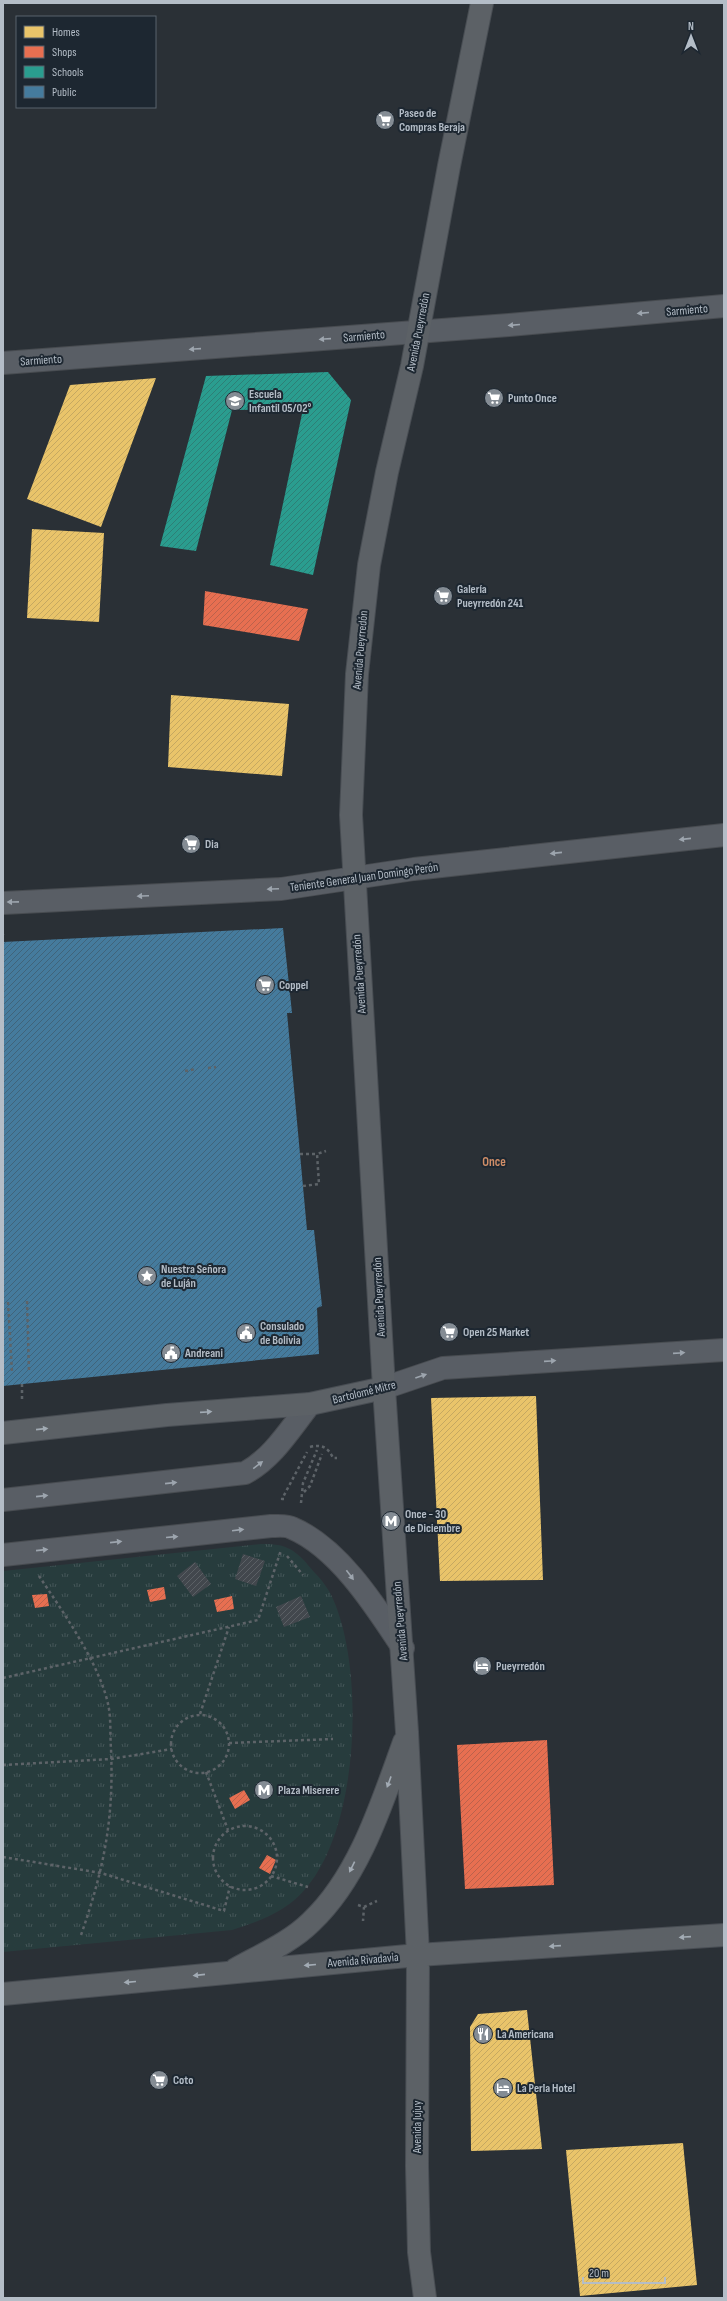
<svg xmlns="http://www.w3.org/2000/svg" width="727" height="2301" viewBox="0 0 727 2301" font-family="'Sofia Sans Condensed',sans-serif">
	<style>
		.grass { fill: url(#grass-tufts) }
		.homes { fill: url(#homes-hatch) }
		.shops { fill: url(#shops-hatch) }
		.schools { fill: url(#schools-hatch) }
		.public { fill: url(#public-hatch) }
		.building { fill: url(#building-hatch) }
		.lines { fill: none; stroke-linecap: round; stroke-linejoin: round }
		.minor-casing { stroke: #484c51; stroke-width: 24 }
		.major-casing { stroke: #484d53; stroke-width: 24 }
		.path { stroke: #5d6368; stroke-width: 2.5; stroke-dasharray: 3 3; stroke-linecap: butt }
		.minor { stroke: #595e65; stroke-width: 22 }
		.major { stroke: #5c6166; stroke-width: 22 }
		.oneway { fill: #9da5ae }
		.oneway2 { fill: #a2abb4 }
		.labels { text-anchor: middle; stroke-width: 4; stroke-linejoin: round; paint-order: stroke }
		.poi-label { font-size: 12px; font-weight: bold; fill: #b4bdc7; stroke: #1d2731; text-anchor: start }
		.street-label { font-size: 12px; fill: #b4bdc7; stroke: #1d2731 }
		.neighbourhood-label { font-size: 13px; font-weight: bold; fill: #cf8d67; stroke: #1d2731 }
	</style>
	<defs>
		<pattern id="grass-tufts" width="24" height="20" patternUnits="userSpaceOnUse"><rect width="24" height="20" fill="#273c3d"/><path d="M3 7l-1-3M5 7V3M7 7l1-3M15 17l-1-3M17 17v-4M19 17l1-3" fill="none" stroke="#445658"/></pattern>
		<pattern id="homes-hatch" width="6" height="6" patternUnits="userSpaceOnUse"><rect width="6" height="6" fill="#e9c46a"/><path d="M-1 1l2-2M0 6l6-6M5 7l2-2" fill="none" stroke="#c5a861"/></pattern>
		<pattern id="shops-hatch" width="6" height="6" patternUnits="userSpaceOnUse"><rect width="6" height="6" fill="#e76f51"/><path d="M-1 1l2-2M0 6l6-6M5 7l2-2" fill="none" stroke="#bb624c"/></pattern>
		<pattern id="schools-hatch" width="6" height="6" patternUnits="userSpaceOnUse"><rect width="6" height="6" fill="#2a9d8f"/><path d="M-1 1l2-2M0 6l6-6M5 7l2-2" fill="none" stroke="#2e7f76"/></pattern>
		<pattern id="public-hatch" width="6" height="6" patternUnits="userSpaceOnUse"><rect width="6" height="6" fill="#457b9d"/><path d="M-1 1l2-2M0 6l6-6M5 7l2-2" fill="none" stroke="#40647b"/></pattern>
		<pattern id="building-hatch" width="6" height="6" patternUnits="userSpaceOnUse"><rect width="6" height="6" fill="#42474d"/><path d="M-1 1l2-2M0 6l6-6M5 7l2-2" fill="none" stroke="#5b6065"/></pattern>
	</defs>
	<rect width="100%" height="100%" fill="#2a3036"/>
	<path class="grass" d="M 261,1544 C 288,1543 297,1551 314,1572 C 321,1579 329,1589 333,1599 C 365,1671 359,1825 307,1887 C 288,1911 260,1921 232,1930 L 3,1952 L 3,1571 Z"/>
	<path class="homes" d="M 156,378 L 101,527 L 27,499 L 70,385 Z
		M 32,529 L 104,533 L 99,622 L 27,618 Z
		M 171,695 L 289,704 L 282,776 L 168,767 Z
		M 536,1396 L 543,1580 L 440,1581 L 431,1398 Z
		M 527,2010 L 542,2149 L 471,2151 L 470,2027 L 478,2014 Z
		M 683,2143 L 697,2285 L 580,2296 L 566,2150 Z"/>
	<path class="shops" d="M 205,591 L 308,609 L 299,641 L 203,625 Z
		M 164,1587 L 166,1599 L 150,1602 L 147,1590 Z
		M 47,1594 L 49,1606 L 35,1608 L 32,1595 Z
		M 232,1596 L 234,1609 L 217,1612 L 214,1600 Z
		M 547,1740 L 554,1885 L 465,1889 L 457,1745 Z
		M 244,1790 L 250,1800 L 235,1809 L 229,1798 Z
		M 267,1855 L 276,1860 L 270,1874 L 259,1868 Z"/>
	<path class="schools" d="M 328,372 L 351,400 L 313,575 L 270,565 L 303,409 L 232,410 L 196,551 L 160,546 L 206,376 Z"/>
	<path class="public" d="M 283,928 L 292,1013 L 287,1013 L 307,1230 L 314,1230 L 322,1306 L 317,1308 L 319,1354 L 3,1386 L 3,942 Z"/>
	<path class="building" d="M 243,1554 L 265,1561 L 256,1586 L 235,1579 Z
		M 195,1562 L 211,1584 L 193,1597 L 177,1576 Z
		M 301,1596 L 310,1617 L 284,1627 L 276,1607 Z"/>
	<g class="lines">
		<defs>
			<path id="minor" d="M 3,363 L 509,325 L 724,306
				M 3,903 L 281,889 L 414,869 L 724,835
				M 384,1388 L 443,1368 L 724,1350
				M 3,1500 L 245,1473 C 273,1458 290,1429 310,1404
				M 3,1555 L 271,1526 C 278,1526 287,1525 292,1528 C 339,1548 376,1607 403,1648"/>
			<path id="major" d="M 3,1433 L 167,1415 L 310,1404 L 384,1388
				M 236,1969 C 261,1955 291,1942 311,1922 C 359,1877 382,1803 404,1742
				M 3,1994 L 418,1955 L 724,1935
				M 425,2298 L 419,2252 L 417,2166 L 418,1955 L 407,1732 L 384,1388 L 351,815 L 357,674 L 369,565 L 387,472 L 412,366 L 449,166 L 482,3"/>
		</defs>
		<use href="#minor" class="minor-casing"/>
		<use href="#major" class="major-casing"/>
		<path class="path" d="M 3,935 L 3,934
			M 208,1068 L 216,1067
			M 185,1071 L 196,1069
			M 300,1154 L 317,1154
			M 303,1186 L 319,1184 L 317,1154 L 326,1151
			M 27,1301 L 29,1372
			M 8,1302 L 12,1372
			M 22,1384 L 22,1401
			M 310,1447 C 321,1444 328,1447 333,1458 L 337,1458
			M 304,1492 L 310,1486 L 322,1454
			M 284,1499 L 282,1499 L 307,1452
			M 301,1503 L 303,1483 L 317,1450
			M 287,1556 L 303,1575
			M 39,1576 C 63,1612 102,1667 109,1709 C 111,1722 110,1736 111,1749 C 114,1819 104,1869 81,1935
			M 3,1678 L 258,1620 L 281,1550
			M 200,1714 L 229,1627
			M171 1744a29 29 0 1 1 58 0a29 29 0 1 1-58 0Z
			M 229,1743 L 333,1739
			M 3,1765 L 111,1759 L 172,1749
			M 206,1772 L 228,1830
			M213 1858a32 32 0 1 1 64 0a32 32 0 1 1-64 0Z
			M 3,1857 L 101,1873 L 224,1911 L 230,1886
			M 271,1876 L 308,1887
			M 358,1905 L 364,1907 L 363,1921
			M 364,1907 L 377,1901"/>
		<use href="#minor" class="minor"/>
		<use href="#major" class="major"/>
	</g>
	<defs><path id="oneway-solid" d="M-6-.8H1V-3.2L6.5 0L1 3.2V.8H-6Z"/></defs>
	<g class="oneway">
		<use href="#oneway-solid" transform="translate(643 313) rotate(175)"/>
		<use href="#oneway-solid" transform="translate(514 325) rotate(175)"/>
		<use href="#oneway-solid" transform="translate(325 339) rotate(176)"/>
		<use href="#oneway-solid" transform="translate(195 349) rotate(176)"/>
		<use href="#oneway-solid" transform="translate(685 839) rotate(174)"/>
		<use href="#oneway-solid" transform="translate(556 853) rotate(174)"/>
		<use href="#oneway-solid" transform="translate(273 889) rotate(177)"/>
		<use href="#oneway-solid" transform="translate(143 896) rotate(177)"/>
		<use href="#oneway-solid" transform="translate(13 902) rotate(179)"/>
		<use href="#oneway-solid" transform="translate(679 1353) rotate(-4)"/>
		<use href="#oneway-solid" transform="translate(550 1361) rotate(-4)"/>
		<use href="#oneway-solid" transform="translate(421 1376) rotate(-19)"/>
		<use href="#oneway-solid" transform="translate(258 1465) rotate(-37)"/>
		<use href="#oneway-solid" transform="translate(171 1483) rotate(-6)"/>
		<use href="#oneway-solid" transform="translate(42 1496) rotate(-6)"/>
		<use href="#oneway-solid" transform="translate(238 1530) rotate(-7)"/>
		<use href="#oneway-solid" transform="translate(172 1537) rotate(-5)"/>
		<use href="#oneway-solid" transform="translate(116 1542) rotate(-6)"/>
		<use href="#oneway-solid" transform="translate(42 1550) rotate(-6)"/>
		<use href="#oneway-solid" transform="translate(350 1575) rotate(53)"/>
	</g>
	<g class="oneway2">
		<use href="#oneway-solid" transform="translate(206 1412) rotate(-4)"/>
		<use href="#oneway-solid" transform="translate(42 1429) rotate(-6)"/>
		<use href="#oneway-solid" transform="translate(389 1782) rotate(110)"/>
		<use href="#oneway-solid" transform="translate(352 1867) rotate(116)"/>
		<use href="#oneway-solid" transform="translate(685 1937) rotate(176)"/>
		<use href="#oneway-solid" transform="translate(555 1946) rotate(176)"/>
		<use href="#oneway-solid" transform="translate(310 1965) rotate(175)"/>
		<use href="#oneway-solid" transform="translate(199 1975) rotate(174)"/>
		<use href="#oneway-solid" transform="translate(130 1982) rotate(175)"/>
	</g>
	<defs>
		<symbol id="supermarket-disc" viewBox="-11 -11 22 22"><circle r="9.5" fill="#848c94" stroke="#1d2731"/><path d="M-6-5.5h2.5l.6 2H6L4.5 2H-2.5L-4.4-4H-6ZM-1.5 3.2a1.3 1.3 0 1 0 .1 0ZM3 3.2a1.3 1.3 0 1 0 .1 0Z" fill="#fff"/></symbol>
		<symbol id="school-disc" viewBox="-11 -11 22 22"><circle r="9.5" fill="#848c94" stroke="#1d2731"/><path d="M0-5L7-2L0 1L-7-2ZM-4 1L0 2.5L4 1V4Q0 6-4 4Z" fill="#fff"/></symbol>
		<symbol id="sight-disc" viewBox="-11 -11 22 22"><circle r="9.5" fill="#848c94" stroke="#1d2731"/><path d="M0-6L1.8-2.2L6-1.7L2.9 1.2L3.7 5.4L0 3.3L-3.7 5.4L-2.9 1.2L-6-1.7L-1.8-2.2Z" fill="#fff"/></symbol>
		<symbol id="civic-disc" viewBox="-11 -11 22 22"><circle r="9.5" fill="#848c94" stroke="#1d2731"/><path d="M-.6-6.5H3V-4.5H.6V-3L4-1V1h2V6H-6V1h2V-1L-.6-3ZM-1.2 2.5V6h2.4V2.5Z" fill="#fff"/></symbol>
		<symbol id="metro-disc" viewBox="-11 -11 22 22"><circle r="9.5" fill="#848c94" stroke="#1d2731"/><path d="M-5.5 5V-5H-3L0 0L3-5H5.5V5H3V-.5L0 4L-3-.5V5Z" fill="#fff"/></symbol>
		<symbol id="hotel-disc" viewBox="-11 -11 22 22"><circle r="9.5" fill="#848c94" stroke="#1d2731"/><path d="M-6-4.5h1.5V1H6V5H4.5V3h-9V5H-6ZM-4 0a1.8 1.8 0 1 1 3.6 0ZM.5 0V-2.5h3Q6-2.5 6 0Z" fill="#fff"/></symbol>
		<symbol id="restaurant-disc" viewBox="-11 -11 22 22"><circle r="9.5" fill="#848c94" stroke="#1d2731"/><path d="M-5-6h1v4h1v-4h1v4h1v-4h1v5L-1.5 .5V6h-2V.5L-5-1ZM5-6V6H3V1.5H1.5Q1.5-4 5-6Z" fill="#fff"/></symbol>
	</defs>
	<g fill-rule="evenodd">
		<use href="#supermarket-disc" x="374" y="109" width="22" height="22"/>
		<use href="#supermarket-disc" x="483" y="387" width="22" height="22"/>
		<use href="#school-disc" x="224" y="390" width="22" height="22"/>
		<use href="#supermarket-disc" x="432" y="585" width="22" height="22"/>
		<use href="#supermarket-disc" x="180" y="833" width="22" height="22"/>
		<use href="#supermarket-disc" x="254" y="974" width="22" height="22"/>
		<use href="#sight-disc" x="136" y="1265" width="22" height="22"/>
		<use href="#supermarket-disc" x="438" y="1321" width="22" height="22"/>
		<use href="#civic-disc" x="235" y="1322" width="22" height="22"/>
		<use href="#civic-disc" x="160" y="1342" width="22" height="22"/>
		<use href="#metro-disc" x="380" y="1510" width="22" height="22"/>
		<use href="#hotel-disc" x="471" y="1655" width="22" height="22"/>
		<use href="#metro-disc" x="253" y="1779" width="22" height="22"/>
		<use href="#restaurant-disc" x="472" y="2023" width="22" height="22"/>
		<use href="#supermarket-disc" x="148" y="2069" width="22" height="22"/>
		<use href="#hotel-disc" x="492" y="2077" width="22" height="22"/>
	</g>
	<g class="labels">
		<g class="poi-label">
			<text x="399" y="117">Paseo de<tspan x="399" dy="14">Compras Beraja</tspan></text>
			<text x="249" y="398">Escuela<tspan x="249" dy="14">Infantil 05/02°</tspan></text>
			<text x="508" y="402">Punto Once</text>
			<text x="457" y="593">Galería<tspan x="457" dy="14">Pueyrredón 241</tspan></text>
			<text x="205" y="848">Dia</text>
			<text x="279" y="989">Coppel</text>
			<text x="161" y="1273">Nuestra Señora<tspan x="161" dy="14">de Luján</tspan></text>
			<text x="260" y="1330">Consulado<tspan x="260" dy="14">de Bolivia</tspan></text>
			<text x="463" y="1336">Open 25 Market</text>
			<text x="185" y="1357">Andreani</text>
			<text x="405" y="1518">Once - 30<tspan x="405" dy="14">de Diciembre</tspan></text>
			<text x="496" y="1670">Pueyrredón</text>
			<text x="278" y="1794">Plaza Miserere</text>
			<text x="497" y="2038">La Americana</text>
			<text x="173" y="2084">Coto</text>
			<text x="517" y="2092">La Perla Hotel</text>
		</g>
		<g class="street-label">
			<text transform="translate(687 310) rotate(-5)" y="4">Sarmiento</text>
			<text transform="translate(418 332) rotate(-79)" y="4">Avenida Pueyrredón</text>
			<text transform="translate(364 336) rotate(-5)" y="4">Sarmiento</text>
			<text transform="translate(41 360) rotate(-4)" y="4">Sarmiento</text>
			<text transform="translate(360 650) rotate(-85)" y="4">Avenida Pueyrredón</text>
			<text transform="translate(364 877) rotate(-8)" y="4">Teniente General Juan Domingo Perón</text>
			<text transform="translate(359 974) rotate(-94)" y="4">Avenida Pueyrredón</text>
			<text transform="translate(379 1297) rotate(-93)" y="4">Avenida Pueyrredón</text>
			<text transform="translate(364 1392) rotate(-14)" y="4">Bartolomé Mitre</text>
			<text transform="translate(400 1621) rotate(-95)" y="4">Avenida Pueyrredón</text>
			<text transform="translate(363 1960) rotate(-5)" y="4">Avenida Rivadavia</text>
			<text transform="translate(417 2127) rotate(-90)" y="4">Avenida Jujuy</text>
		</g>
		<g class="neighbourhood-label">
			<text x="494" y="1166">Once</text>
		</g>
	</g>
	<rect width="727" height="2301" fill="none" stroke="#b4bdc7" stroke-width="8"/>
	<rect x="16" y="16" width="140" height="92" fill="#1d2731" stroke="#59636d"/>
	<rect x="24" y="26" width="20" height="12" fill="#e9c46a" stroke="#59636d"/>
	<text x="52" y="36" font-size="12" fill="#b4bdc7">Homes</text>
	<rect x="24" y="46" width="20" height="12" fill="#e76f51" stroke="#59636d"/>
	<text x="52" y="56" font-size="12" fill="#b4bdc7">Shops</text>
	<rect x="24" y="66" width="20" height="12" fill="#2a9d8f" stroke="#59636d"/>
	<text x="52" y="76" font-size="12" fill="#b4bdc7">Schools</text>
	<rect x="24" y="86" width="20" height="12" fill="#457b9d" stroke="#59636d"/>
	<text x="52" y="96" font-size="12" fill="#b4bdc7">Public</text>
	<g transform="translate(691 36)" stroke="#1d2731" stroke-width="3" paint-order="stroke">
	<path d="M0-3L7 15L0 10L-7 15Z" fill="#b4bdc7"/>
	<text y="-6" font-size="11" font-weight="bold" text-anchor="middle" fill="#b4bdc7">N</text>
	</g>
	<path d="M583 2277v6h82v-6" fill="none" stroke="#b4bdc7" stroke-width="2"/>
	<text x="589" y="2277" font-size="12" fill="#b4bdc7" stroke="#1d2731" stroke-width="3" paint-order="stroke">20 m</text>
</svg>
